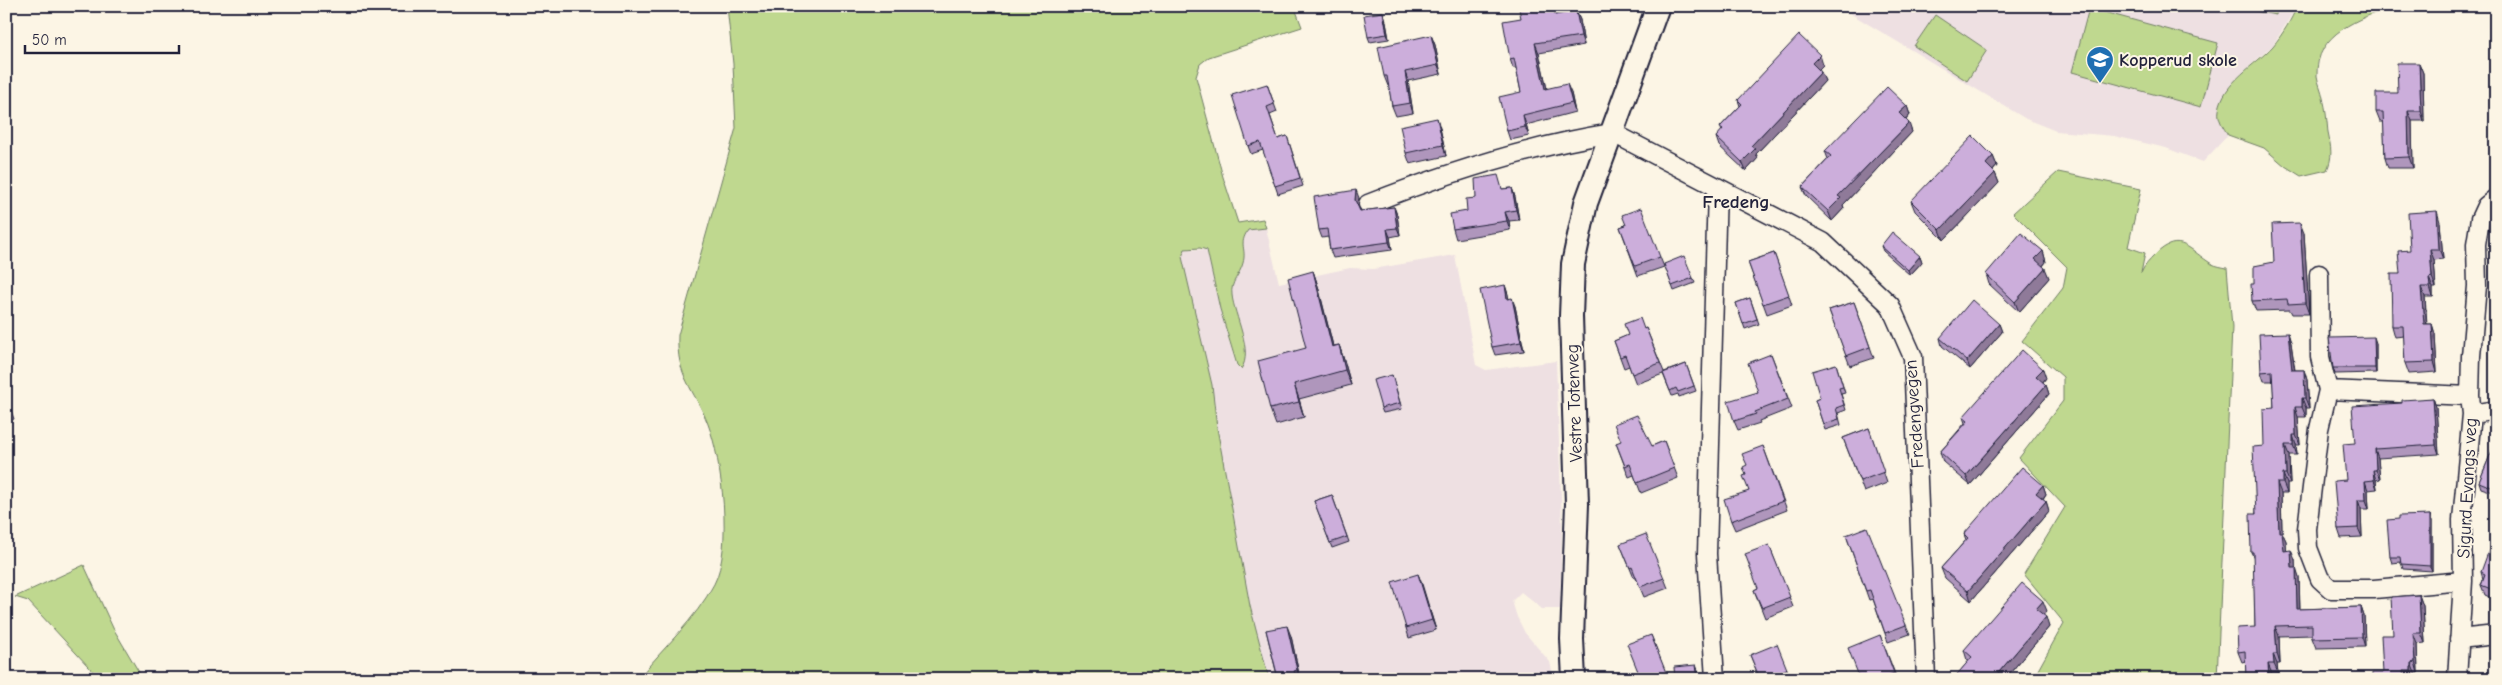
<svg xmlns="http://www.w3.org/2000/svg" width="2502" height="685" viewBox="0 0 2502 685" font-family="'Comic Neue',sans-serif">
	<style>
		.built { fill: #eee0e2 }
		.green { fill: #bfd88f; stroke: #707d65 }
		.lines { fill: none; stroke-linecap: round; stroke-linejoin: round }
		.minor-casing { stroke: #22223b; stroke-width: 21 }
		.tertiary-casing { stroke: #22223b; stroke-width: 26 }
		.minor { stroke: #fcf5e5; stroke-width: 18 }
		.tertiary { stroke: #fcf5e5; stroke-width: 22 }
		.wall { fill: #af96bc; stroke: #22223b }
		.shaded-wall { fill: #8f7a99; stroke: #22223b }
		.building { fill: #ccaedb; stroke: #22223b }
		.labels { text-anchor: middle; stroke-width: 4; stroke-linejoin: round; paint-order: stroke }
		.poi-label { font-size: 18px; font-weight: bold; fill: #22223b; stroke: #fcf5e5; text-anchor: start }
		.street-label { font-size: 18px; fill: #22223b; stroke: #fcf5e5 }
		.neighbourhood-label { font-size: 19px; font-weight: bold; fill: #22223b; stroke: #fcf5e5 }
	</style>
	<rect width="100%" height="100%" fill="#fcf5e5"/>
	<filter id="ink" filterUnits="userSpaceOnUse"><feTurbulence type="fractalNoise" baseFrequency=".02" numOctaves="2"/><feDisplacementMap in="SourceGraphic" scale="10" xChannelSelector="R" yChannelSelector="G"/><feConvolveMatrix kernelMatrix="1 2 1 2 8 2 1 2 1" color-interpolation-filters="sRGB"/></filter>
	<g filter="url(#ink)">
		<path class="built" d="M 1838,6 L 2297,6 L 2273,45 L 2238,77 L 2227,92 L 2219,110 L 2219,119 L 2228,135 L 2203,162 L 2166,148 L 2114,136 L 2056,131 L 2026,119 Z
			M 1266,228 L 1279,283 L 1350,268 L 1373,269 L 1455,255 L 1476,365 L 1486,370 L 1556,361 L 1562,524 L 1560,609 L 1542,609 L 1521,592 L 1512,601 L 1517,617 L 1525,633 L 1550,662 L 1554,679 L 1269,679 L 1250,606 L 1217,427 L 1212,385 L 1182,257 L 1185,249 L 1207,250 L 1220,309 L 1236,365 L 1240,369 L 1246,356 L 1232,295 L 1232,284 L 1239,274 L 1244,261 L 1242,239 L 1248,230 Z"/>
		<path class="green" d="M 727,6 L 1295,8 L 1302,27 L 1209,57 L 1200,64 L 1196,77 L 1223,177 L 1238,223 L 1263,219 L 1266,228 L 1248,230 C 1238,245 1247,248 1243,263 C 1240,275 1230,282 1232,295 C 1234,315 1254,352 1241,369 L 1237,365 L 1220,309 L 1207,250 L 1200,248 L 1185,249 L 1182,257 L 1212,385 L 1217,428 L 1250,606 L 1269,679 L 638,679 C 663,648 696,619 714,584 C 733,548 722,461 708,424 C 694,388 676,377 678,335 L 736,128 L 733,64 Z
			M 2251,6 L 2277,6 L 2276,15 L 2250,10 Z
			M 2297,6 L 2393,6 C 2359,19 2315,33 2317,76 C 2318,83 2322,91 2323,98 C 2326,109 2327,121 2328,133 C 2331,147 2333,157 2327,170 L 2301,176 L 2285,166 L 2264,148 L 2228,135 C 2224,128 2217,119 2219,110 C 2223,82 2256,65 2273,46 C 2282,35 2292,19 2297,6 Z
			M 2089,8 L 2218,43 L 2201,107 L 2072,72 Z
			M 1935,15 L 1987,50 L 1967,81 L 1914,46 Z
			M 2058,172 L 2141,189 L 2128,247 L 2145,253 L 2141,273 C 2144,266 2149,261 2155,255 C 2180,230 2190,251 2212,264 C 2216,266 2222,267 2227,268 L 2232,327 L 2217,679 L 2033,679 L 2064,623 L 2024,574 L 2065,507 L 2019,458 L 2063,401 L 2063,377 L 2022,341 L 2063,288 L 2067,267 L 2013,213 Z
			M 84,565 L 113,628 L 143,679 L 100,679 L 28,601 L 15,597 Z"/>
		<g class="lines">
			<defs>
				<path id="minor" d="M 1368,204 C 1447,173 1529,146 1613,133 L 1823,242 L 1890,305 L 1913,357 L 1926,679
					M 2319,274 L 2320,357 L 2328,390
					M 2472,414 L 2496,410
					M 2463,581 L 2374,589 L 2331,589 L 2320,579 L 2308,548 L 2307,529 L 2319,429 L 2328,390 L 2470,396
					M 2459,639 L 2496,635
					M 1715,679 L 1707,554 L 1717,188
					M 2457,679 L 2463,581 L 2462,520 L 2472,414 L 2470,396 L 2471,356 L 2477,286 L 2476,244 L 2480,219 L 2486,206 L 2496,198"/>
				<path id="tertiary" d="M 1574,679 L 1572,639 L 1577,504 L 1571,316 L 1573,264 L 1586,203 L 1658,6"/>
			</defs>
			<use href="#minor" class="minor-casing"/>
			<use href="#tertiary" class="tertiary-casing"/>
			<use href="#minor" class="minor"/>
			<use href="#tertiary" class="tertiary"/>
		</g>
		<path class="wall" d="M 1528,6 L 1555,6 L 1557,15 L 1576,11 L 1580,20 L 1584,45 L 1539,53 L 1547,89 L 1571,93 L 1575,112 L 1526,125 L 1529,136 L 1510,140 L 1507,131 L 1521,92 L 1516,68 L 1513,68 L 1510,59 L 1521,18 L 1528,8 Z
			M 1383,12 L 1385,17 L 1389,39 L 1370,42 L 1368,37 Z
			M 1431,35 L 1435,45 L 1441,74 L 1408,81 L 1413,113 L 1396,116 L 1392,106 L 1389,86 L 1388,86 L 1384,76 Z
			M 2419,63 L 2423,73 L 2424,121 L 2412,121 L 2413,168 L 2388,168 L 2385,158 L 2384,122 L 2380,122 L 2376,112 L 2398,93 Z
			M 1823,65 L 1819,69 L 1825,81 L 1756,154 L 1758,158 L 1746,171 L 1719,146 L 1716,137 L 1722,131 L 1720,127 L 1740,106 L 1738,100 Z
			M 1267,84 L 1277,112 L 1270,115 L 1278,139 L 1287,136 L 1303,186 L 1278,194 L 1263,150 L 1251,154 L 1248,146 Z
			M 1907,106 L 1910,115 L 1906,120 L 1912,132 L 1843,205 L 1844,208 L 1832,221 L 1806,196 L 1802,187 L 1828,159 L 1825,151 Z
			M 1440,128 L 1446,156 L 1410,164 L 1406,153 Z
			M 1993,156 L 1997,166 L 1993,171 L 1995,173 L 1999,183 L 1944,240 L 1915,211 L 1911,201 Z
			M 1512,188 L 1515,197 L 1519,220 L 1509,221 L 1510,230 L 1456,239 L 1453,229 L 1467,211 L 1476,198 L 1502,189 Z
			M 1359,198 L 1358,207 L 1360,211 L 1394,207 L 1397,215 L 1400,235 L 1390,237 L 1392,250 L 1333,258 L 1330,250 L 1328,237 L 1322,238 L 1319,230 Z
			M 2440,222 L 2443,259 L 2434,260 L 2436,288 L 2433,288 L 2433,297 L 2425,297 L 2427,324 L 2432,324 L 2435,334 L 2437,372 L 2409,374 L 2405,363 L 2404,336 L 2395,337 L 2392,326 L 2400,274 L 2410,250 Z
			M 1626,225 L 1660,257 L 1664,267 L 1638,276 L 1620,227 Z
			M 2304,233 L 2309,314 L 2292,314 L 2290,310 L 2256,311 L 2252,301 L 2254,284 L 2274,262 Z
			M 1881,246 L 1920,256 L 1922,262 L 1910,275 L 1883,251 Z
			M 2043,251 L 2046,262 L 2043,266 L 2049,278 L 2019,312 L 1989,284 L 1986,274 Z
			M 1774,253 L 1792,305 L 1767,314 L 1748,262 Z
			M 1664,264 L 1693,278 L 1695,283 L 1674,291 Z
			M 1313,271 L 1318,286 L 1333,346 L 1339,345 L 1344,360 L 1351,385 L 1299,399 L 1304,417 L 1276,425 L 1270,409 L 1306,348 Z
			M 1505,285 L 1509,299 L 1515,306 L 1524,351 L 1495,355 L 1492,347 Z
			M 1750,298 L 1759,324 L 1745,329 L 1736,303 Z
			M 1854,302 L 1874,358 L 1850,366 L 1829,310 Z
			M 1999,324 L 2002,332 L 1970,369 L 1942,346 L 1940,338 Z
			M 1646,328 L 1664,372 L 1686,364 L 1696,391 L 1679,397 L 1678,394 L 1672,396 L 1663,374 L 1636,384 L 1629,366 L 1624,368 L 1614,341 Z
			M 2288,333 L 2291,343 L 2295,370 L 2304,370 L 2307,380 L 2309,408 L 2306,408 L 2306,417 L 2298,417 L 2300,445 L 2296,445 L 2297,455 L 2289,455 L 2290,484 L 2287,484 L 2287,493 L 2281,493 L 2282,532 L 2286,541 L 2286,550 L 2295,560 L 2295,568 L 2299,578 L 2300,609 L 2361,607 L 2364,616 L 2365,647 L 2316,648 L 2312,638 L 2312,635 L 2279,636 L 2280,664 L 2277,664 L 2278,673 L 2272,674 L 2272,679 L 2246,679 L 2246,661 L 2242,662 L 2238,652 L 2255,627 L 2254,558 L 2251,552 L 2264,446 L 2274,408 L 2273,381 L 2264,381 L 2261,372 Z
			M 2376,343 L 2376,373 L 2335,374 L 2333,368 Z
			M 1771,354 L 1792,408 L 1759,421 L 1760,423 L 1738,430 L 1734,421 L 1758,392 Z
			M 1836,364 L 1845,393 L 1841,394 L 1846,410 L 1838,413 L 1841,425 L 1825,430 L 1815,400 L 1820,398 Z
			M 1392,375 L 1402,409 L 1383,413 L 1381,408 Z
			M 2046,378 L 2043,382 L 2046,385 L 2049,394 L 1970,485 L 1943,462 L 1940,452 L 1965,423 L 1963,417 Z
			M 6,397 L 14,419 L 6,422 Z
			M 2433,398 L 2436,407 L 2439,454 L 2378,458 L 2380,479 L 2376,480 L 2377,489 L 2368,490 L 2369,509 L 2361,509 L 2362,537 L 2341,538 L 2338,529 L 2346,480 L 2402,403 Z
			M 1869,428 L 1887,483 L 1864,492 L 1843,438 Z
			M 1664,441 L 1678,478 L 1641,493 L 1634,475 L 1629,477 L 1616,443 L 1652,446 Z
			M 2496,441 L 2496,493 L 2481,488 L 2479,482 Z
			M 1763,446 L 1787,510 L 1735,530 L 1731,521 L 1749,491 L 1746,475 L 1747,465 Z
			M 2043,485 L 2046,494 L 2043,499 L 2046,501 L 2049,511 L 1971,601 L 1945,578 L 1941,568 L 1966,540 L 1964,534 Z
			M 1332,495 L 1349,542 L 1332,548 L 1314,501 Z
			M 2430,515 L 2432,521 L 2432,571 L 2403,569 L 2401,562 L 2392,563 L 2390,557 L 2399,519 Z
			M 1846,535 L 1906,625 L 1910,634 L 1888,642 L 1873,599 L 1869,600 Z
			M 1620,544 L 1664,578 L 1668,588 L 1644,597 L 1636,578 L 1634,578 Z
			M 1769,545 L 1793,607 L 1765,618 L 1754,590 L 1758,588 Z
			M 2496,548 L 2496,600 L 2485,595 L 2481,585 L 2483,579 L 2481,572 Z
			M 1418,574 L 1436,630 L 1409,638 L 1406,628 Z
			M 2419,595 L 2423,606 L 2425,643 L 2417,644 L 2418,673 L 2415,673 L 2415,679 L 2372,679 L 2383,673 L 2393,635 Z
			M 2047,611 L 2043,615 L 2049,627 L 2005,679 L 1953,679 L 1969,661 L 1967,660 L 1964,650 Z
			M 1266,630 L 1291,636 L 1300,679 L 1278,679 Z
			M 1651,635 L 1668,679 L 1640,679 Z
			M 1880,635 L 1897,679 L 1860,679 Z
			M 1750,655 L 1787,669 L 1790,678 L 1787,679 L 1760,679 Z"/>
		<path class="shaded-wall" d="M 1553,6 L 1555,6 L 1558,24 L 1555,15 Z
			M 1576,11 L 1580,20 L 1584,45 L 1581,36 Z
			M 1383,12 L 1385,17 L 1389,39 L 1387,34 Z
			M 1431,35 L 1435,45 L 1441,74 L 1438,65 Z
			M 1535,43 L 1539,53 L 1549,98 L 1545,89 Z
			M 1820,55 L 1823,65 L 1816,72 L 1812,63 Z
			M 2419,63 L 2423,73 L 2424,121 L 2421,111 Z
			M 1405,72 L 1408,81 L 1413,113 L 1410,103 Z
			M 1821,72 L 1825,81 L 1756,154 L 1758,158 L 1746,171 L 1742,162 L 1751,146 Z
			M 1567,84 L 1571,93 L 1575,112 L 1572,103 Z
			M 1907,106 L 1910,115 L 1903,123 L 1899,113 Z
			M 2408,111 L 2412,121 L 2413,168 L 2409,157 Z
			M 1523,115 L 1526,125 L 1529,136 L 1525,127 Z
			M 1437,118 L 1440,128 L 1446,156 L 1443,145 Z
			M 1909,123 L 1912,132 L 1843,205 L 1844,208 L 1832,221 L 1828,211 L 1838,196 Z
			M 1993,156 L 1997,166 L 1990,174 L 1986,164 Z
			M 1995,173 L 1999,183 L 1944,240 L 1940,230 Z
			M 1512,188 L 1515,197 L 1519,220 L 1516,210 Z
			M 1356,190 L 1359,198 L 1358,207 L 1355,200 Z
			M 1394,207 L 1397,215 L 1400,235 L 1397,228 Z
			M 2437,211 L 2440,222 L 2443,259 L 2439,249 Z
			M 1505,212 L 1509,221 L 1510,230 L 1507,221 Z
			M 2300,223 L 2304,233 L 2309,314 L 2305,303 Z
			M 1387,229 L 1390,237 L 1392,250 L 1389,242 Z
			M 2430,249 L 2434,260 L 2436,288 L 2432,277 Z
			M 2043,251 L 2046,262 L 2039,270 L 2035,259 Z
			M 1920,256 L 1922,262 L 1910,275 L 1908,270 Z
			M 2045,268 L 2049,278 L 2019,312 L 2015,302 Z
			M 1313,271 L 1318,286 L 1337,362 L 1332,347 Z
			M 2429,278 L 2433,288 L 2433,297 L 2430,287 Z
			M 1505,285 L 1508,294 L 1510,307 L 1507,299 Z
			M 2421,287 L 2425,297 L 2427,335 L 2424,324 Z
			M 1512,298 L 1515,306 L 1524,351 L 1521,342 Z
			M 1999,324 L 2002,332 L 1970,369 L 1967,361 Z
			M 2432,324 L 2435,334 L 2437,372 L 2434,362 Z
			M 2288,333 L 2291,343 L 2296,380 L 2292,370 Z
			M 2374,337 L 2376,343 L 2376,373 L 2375,368 Z
			M 1339,345 L 1344,360 L 1351,385 L 1345,370 Z
			M 2043,369 L 2046,378 L 2039,386 L 2036,376 Z
			M 2304,370 L 2307,380 L 2309,408 L 2305,398 Z
			M 1294,384 L 1299,399 L 1304,417 L 1299,402 Z
			M 2046,385 L 2049,394 L 1970,485 L 1966,476 Z
			M 2302,398 L 2306,408 L 2306,417 L 2302,407 Z
			M 2433,398 L 2436,407 L 2439,454 L 2436,445 Z
			M 2295,407 L 2298,417 L 2300,445 L 2296,435 Z
			M 2293,435 L 2296,445 L 2297,455 L 2293,445 Z
			M 2285,445 L 2289,455 L 2290,484 L 2286,474 Z
			M 2375,449 L 2378,458 L 2380,479 L 2376,470 Z
			M 2373,470 L 2376,480 L 2377,489 L 2374,480 Z
			M 2283,474 L 2287,484 L 2287,493 L 2283,483 Z
			M 2365,481 L 2368,490 L 2369,509 L 2366,500 Z
			M 2277,483 L 2281,493 L 2282,532 L 2286,541 L 2287,560 L 2284,551 L 2279,532 Z
			M 2496,483 L 2496,493 L 2494,488 Z
			M 2043,485 L 2046,494 L 2040,502 L 2036,493 Z
			M 2358,500 L 2361,509 L 2362,537 L 2358,528 Z
			M 2046,501 L 2049,511 L 1971,601 L 1968,591 Z
			M 2430,515 L 2432,521 L 2432,571 L 2430,566 Z
			M 2291,550 L 2295,560 L 2296,578 L 2292,568 Z
			M 2296,568 L 2299,578 L 2300,619 L 2297,609 Z
			M 1418,574 L 1422,584 L 1436,630 L 1432,620 Z
			M 2419,595 L 2423,606 L 2425,643 L 2421,633 Z
			M 2043,601 L 2047,611 L 2040,619 L 2036,609 Z
			M 2361,607 L 2364,616 L 2365,647 L 2362,637 Z
			M 2046,617 L 2049,627 L 2005,679 L 1993,679 Z
			M 1287,626 L 1291,636 L 1300,679 L 1297,670 Z
			M 2275,626 L 2279,636 L 2280,664 L 2277,654 Z
			M 2413,633 L 2417,644 L 2418,673 L 2415,662 Z
			M 2273,654 L 2277,664 L 2278,673 L 2274,664 Z
			M 2411,663 L 2415,673 L 2415,679 L 2414,679 L 2411,671 Z
			M 2268,664 L 2272,674 L 2272,679 L 2269,679 Z
			M 1696,665 L 1698,670 L 1699,679 L 1698,679 Z"/>
		<path class="building" d="M 1528,6 L 1553,6 L 1555,15 L 1576,11 L 1581,36 L 1535,43 L 1545,89 L 1567,84 L 1572,103 L 1523,115 L 1525,127 L 1507,131 L 1499,97 L 1521,92 L 1514,58 L 1510,59 L 1503,21 L 1521,18 L 1519,9 L 1528,8 Z
			M 1383,12 L 1387,34 L 1368,37 L 1364,15 Z
			M 1431,35 L 1438,65 L 1405,72 L 1410,103 L 1392,106 L 1387,76 L 1384,76 L 1378,47 Z
			M 1799,35 L 1820,55 L 1812,63 L 1821,72 L 1751,146 L 1755,149 L 1742,162 L 1716,137 L 1723,129 L 1720,127 L 1742,104 L 1738,100 Z
			M 2397,63 L 2419,63 L 2421,111 L 2408,111 L 2409,157 L 2385,158 L 2383,112 L 2376,112 L 2376,93 L 2398,93 Z
			M 1267,84 L 1274,104 L 1267,107 L 1278,139 L 1287,136 L 1300,178 L 1275,186 L 1260,142 L 1248,146 L 1232,95 Z
			M 1887,87 L 1907,106 L 1899,113 L 1909,123 L 1838,196 L 1841,198 L 1828,211 L 1802,187 L 1831,156 L 1825,151 Z
			M 1437,118 L 1443,145 L 1406,153 L 1400,126 Z
			M 1973,136 L 1993,156 L 1986,164 L 1995,173 L 1940,230 L 1911,201 Z
			M 1498,175 L 1502,189 L 1512,188 L 1516,210 L 1505,212 L 1507,221 L 1453,229 L 1450,214 L 1467,211 L 1466,199 L 1476,198 L 1475,179 Z
			M 1356,190 L 1355,200 L 1360,211 L 1394,207 L 1397,228 L 1387,229 L 1389,242 L 1330,250 L 1327,229 L 1319,230 L 1314,197 Z
			M 1641,208 L 1660,257 L 1635,266 L 1620,227 L 1626,225 L 1622,215 Z
			M 2437,211 L 2439,249 L 2430,249 L 2432,277 L 2429,278 L 2430,287 L 2421,287 L 2424,324 L 2432,324 L 2434,362 L 2405,363 L 2403,326 L 2392,326 L 2391,274 L 2400,274 L 2398,251 L 2410,250 L 2408,213 Z
			M 2300,223 L 2305,303 L 2288,304 L 2287,299 L 2252,301 L 2251,284 L 2254,284 L 2254,266 L 2274,262 L 2272,224 Z
			M 1892,232 L 1920,256 L 1908,270 L 1881,246 Z
			M 2021,233 L 2043,251 L 2035,259 L 2045,268 L 2015,302 L 1986,274 Z
			M 1774,253 L 1789,295 L 1763,304 L 1748,262 Z
			M 1684,256 L 1693,278 L 1672,286 L 1664,264 Z
			M 1313,271 L 1332,347 L 1339,345 L 1345,370 L 1294,384 L 1299,402 L 1270,409 L 1258,361 L 1306,348 L 1288,278 Z
			M 1505,285 L 1507,299 L 1512,298 L 1521,342 L 1492,347 L 1480,290 Z
			M 1750,298 L 1757,319 L 1743,324 L 1736,303 Z
			M 1972,300 L 1999,324 L 1967,361 L 1940,338 Z
			M 1854,302 L 1870,347 L 1846,356 L 1829,310 Z
			M 1640,318 L 1644,329 L 1646,328 L 1660,363 L 1632,374 L 1625,355 L 1620,357 L 1614,341 L 1628,335 L 1624,324 Z
			M 2288,333 L 2292,370 L 2304,370 L 2305,398 L 2302,398 L 2302,407 L 2295,407 L 2296,435 L 2293,435 L 2293,445 L 2285,445 L 2286,474 L 2283,474 L 2283,483 L 2277,483 L 2279,532 L 2282,532 L 2284,551 L 2291,550 L 2292,568 L 2296,568 L 2297,609 L 2361,607 L 2362,637 L 2312,638 L 2312,625 L 2275,626 L 2277,654 L 2273,654 L 2274,664 L 2268,664 L 2269,679 L 2246,679 L 2245,651 L 2238,652 L 2237,628 L 2255,627 L 2253,552 L 2251,552 L 2250,514 L 2256,514 L 2253,447 L 2264,446 L 2263,409 L 2274,408 L 2272,371 L 2261,372 L 2259,334 Z
			M 2374,337 L 2375,368 L 2333,368 L 2329,338 Z
			M 2022,350 L 2043,369 L 2036,376 L 2046,385 L 1966,476 L 1940,452 L 1968,421 L 1963,417 Z
			M 1771,354 L 1788,399 L 1755,412 L 1756,414 L 1734,421 L 1728,401 L 1758,392 L 1748,363 Z
			M 1686,364 L 1694,386 L 1678,392 L 1676,388 L 1670,391 L 1663,373 Z
			M 1836,364 L 1843,387 L 1839,388 L 1844,405 L 1836,408 L 1839,419 L 1823,424 L 1815,400 L 1820,398 L 1812,371 Z
			M 1392,375 L 1400,403 L 1381,408 L 1373,380 Z
			M 2433,398 L 2436,445 L 2375,449 L 2376,470 L 2373,470 L 2374,480 L 2365,481 L 2366,500 L 2358,500 L 2358,528 L 2338,529 L 2334,481 L 2346,480 L 2343,444 L 2355,443 L 2352,406 L 2402,403 L 2402,400 Z
			M 1637,415 L 1652,446 L 1664,441 L 1674,468 L 1637,483 L 1630,464 L 1625,466 L 1616,443 L 1621,441 L 1614,424 Z
			M 1869,428 L 1884,472 L 1860,481 L 1843,438 Z
			M 2496,441 L 2496,483 L 2494,488 L 2479,482 Z
			M 1763,446 L 1783,501 L 1731,521 L 1724,499 L 1749,491 L 1743,476 L 1746,475 L 1743,467 L 1747,465 L 1742,454 Z
			M 2022,467 L 2043,485 L 2036,493 L 2046,501 L 1968,591 L 1941,568 L 1968,538 L 1964,534 Z
			M 1332,495 L 1347,537 L 1330,543 L 1314,501 Z
			M 2430,515 L 2430,566 L 2401,564 L 2400,557 L 2390,557 L 2387,520 L 2399,519 L 2399,516 Z
			M 1867,527 L 1906,625 L 1885,633 L 1870,590 L 1866,591 L 1846,535 Z
			M 1646,534 L 1664,578 L 1640,587 L 1632,567 L 1630,568 L 1620,544 Z
			M 1769,545 L 1790,597 L 1762,608 L 1754,590 L 1758,588 L 1745,554 Z
			M 2496,548 L 2496,591 L 2481,585 L 2485,574 L 2481,572 L 2489,550 L 2494,551 Z
			M 1418,574 L 1432,620 L 1406,628 L 1392,582 Z
			M 2022,583 L 2043,601 L 2036,609 L 2046,617 L 1993,679 L 1953,679 L 1972,657 L 1964,650 Z
			M 2419,595 L 2421,633 L 2413,633 L 2415,662 L 2411,663 L 2411,671 L 2403,671 L 2404,679 L 2372,679 L 2372,673 L 2383,673 L 2381,635 L 2393,635 L 2391,597 Z
			M 1287,626 L 1297,670 L 1294,671 L 1295,674 L 1278,678 L 1266,630 Z
			M 1651,635 L 1667,675 L 1658,679 L 1641,679 L 1627,644 Z
			M 1880,635 L 1894,673 L 1889,675 L 1891,679 L 1860,679 L 1848,648 Z
			M 1777,644 L 1787,669 L 1781,671 L 1784,679 L 1760,679 L 1750,655 Z
			M 1696,665 L 1698,679 L 1675,679 L 1674,667 Z"/>
	</g>
	<defs>
		<symbol id="school-pin" viewBox="-11 -11 22 30"><path d="M0 17L-7.5 6A9.5 9.5 0 1 1 7.5 6Z" fill="#1f6fb2" stroke="#fcf5e5"/><path d="M0-5L7-2L0 1L-7-2ZM-4 1L0 2.5L4 1V4Q0 6-4 4Z" fill="#fff"/></symbol>
	</defs>
	<g fill-rule="evenodd">
		<use href="#school-pin" x="2084" y="44" width="32" height="43"/>
	</g>
	<g class="labels">
		<g class="poi-label">
			<text x="2119" y="66">Kopperud skole</text>
		</g>
		<g class="street-label">
			<text transform="translate(1574 403) rotate(-92)" y="6">Vestre Totenveg</text>
			<text transform="translate(1914 414) rotate(-94)" y="6">Fredengvegen</text>
			<text transform="translate(2467 488) rotate(-87)" y="6">Sigurd Evangs veg</text>
		</g>
		<g class="neighbourhood-label">
			<text x="1736" y="208">Fredeng</text>
		</g>
	</g>
	<rect width="2502" height="685" fill="none" stroke="#fcf5e5" stroke-width="25"/>
	<rect x="12" y="12" width="2477" height="660" fill="none" stroke="#22223b" stroke-width="2" filter="url(#ink)"/>
	<path d="M25 45v8h154v-8" fill="none" stroke="#22223b" stroke-width="2.5"/>
	<text x="32" y="45" font-size="15" fill="#22223b" stroke="#fcf5e5" stroke-width="4" paint-order="stroke">50 m</text>
</svg>
